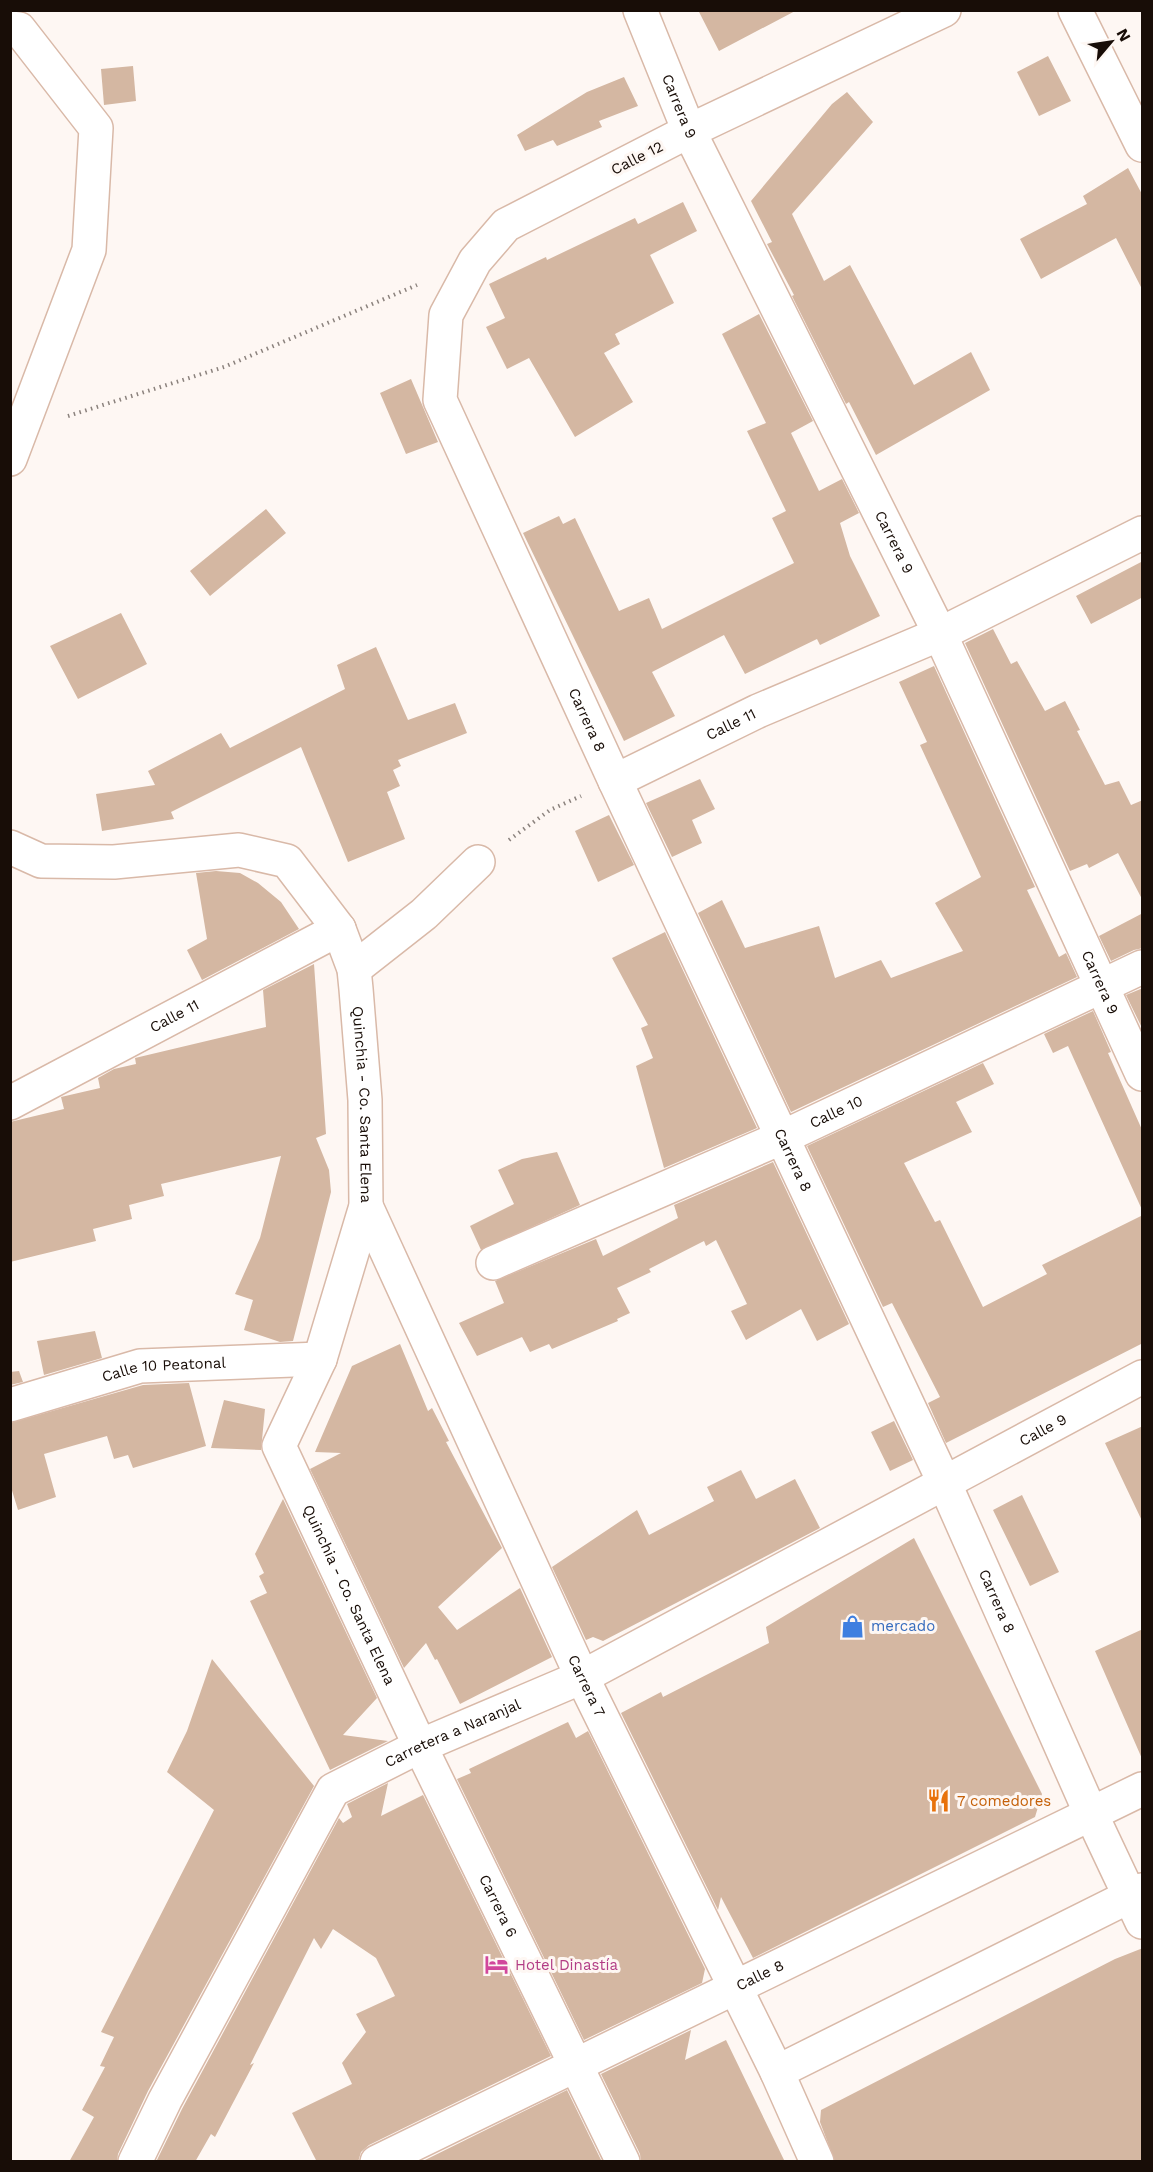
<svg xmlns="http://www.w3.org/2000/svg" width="1153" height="2172" viewBox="0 0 1153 2172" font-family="'Work Sans',sans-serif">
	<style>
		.building { fill: #d4b7a2 }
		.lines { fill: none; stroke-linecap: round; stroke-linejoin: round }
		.minor-casing { stroke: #d9b9a8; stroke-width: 36 }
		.path { stroke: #8b827d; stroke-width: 4; stroke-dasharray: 1.5 4.5; stroke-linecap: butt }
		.minor { stroke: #fff; stroke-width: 33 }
		.labels { text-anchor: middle; stroke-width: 6; stroke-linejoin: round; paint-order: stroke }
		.street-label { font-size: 15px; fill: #180d07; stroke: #fef7f3 }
		.shop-label { font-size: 15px; fill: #366cbe; stroke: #fef7f3; text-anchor: start }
		.food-label { font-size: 15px; fill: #c56008; stroke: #fef7f3; text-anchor: start }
		.hotel-label { font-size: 15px; fill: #b23c85; stroke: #fef7f3; text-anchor: start }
	</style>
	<rect width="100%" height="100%" fill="#fef7f3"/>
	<path class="building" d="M 698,10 L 797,10 L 719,51 Z
		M 1048,56 L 1071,101 L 1039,116 L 1017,72 Z
		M 133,66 L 136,101 L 104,105 L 101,69 Z
		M 624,77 L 638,106 L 599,121 L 602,127 L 557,146 L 553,140 L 525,151 L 517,135 L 587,92 Z
		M 847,92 L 873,122 L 792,214 L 824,281 L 850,265 L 914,385 L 971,352 L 990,390 L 876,455 L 849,402 L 846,404 L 792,296 L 794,295 L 767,244 L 772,242 L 751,201 L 832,104 Z
		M 1128,168 L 1143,196 L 1143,291 L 1116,238 L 1041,279 L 1020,239 L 1087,204 L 1083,196 Z
		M 683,202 L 697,231 L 650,255 L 674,303 L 615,334 L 620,344 L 604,353 L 633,402 L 575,437 L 529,358 L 507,369 L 486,327 L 505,318 L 489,284 L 546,257 L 547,260 L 635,218 L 638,224 Z
		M 759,314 L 813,421 L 791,433 L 819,491 L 842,479 L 859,513 L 840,523 L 850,556 L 880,616 L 820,645 L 817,639 L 745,674 L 724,635 L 652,672 L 675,716 L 624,741 L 523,533 L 559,516 L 563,524 L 575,518 L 619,611 L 649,598 L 662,629 L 794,563 L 772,518 L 786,511 L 747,431 L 766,423 L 722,334 Z
		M 411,379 L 438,442 L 406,454 L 380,393 Z
		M 266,509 L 286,533 L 210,596 L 190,571 Z
		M 1143,561 L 1143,597 L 1091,624 L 1076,596 Z
		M 121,613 L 147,664 L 78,699 L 50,646 Z
		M 993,629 L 1011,664 L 1017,661 L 1045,711 L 1065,701 L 1080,730 L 1077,731 L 1105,785 L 1119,781 L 1131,805 L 1143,800 L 1143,901 L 1118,853 L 1089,868 L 1087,864 L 1070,871 L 965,643 Z
		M 376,647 L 408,720 L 455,703 L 467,733 L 398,760 L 401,766 L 393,770 L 400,786 L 387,792 L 405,839 L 348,862 L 301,747 L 171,812 L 174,819 L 102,831 L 96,794 L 155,785 L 148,771 L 221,733 L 230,748 L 345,689 L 337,665 Z
		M 934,666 L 1035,887 L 1027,890 L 1059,957 L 1066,953 L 1077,977 L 791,1112 L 698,913 L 722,900 L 745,948 L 819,926 L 835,978 L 881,960 L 891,978 L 963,951 L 935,903 L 981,877 L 920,745 L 927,742 L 899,682 Z
		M 700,779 L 715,809 L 692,820 L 702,843 L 672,857 L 646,803 Z
		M 609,815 L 634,865 L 598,882 L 575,831 Z
		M 216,871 L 240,873 L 258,883 L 281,902 L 299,929 L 202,980 L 187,950 L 207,939 L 196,873 Z
		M 1143,913 L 1143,948 L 1134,950 L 1111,961 L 1099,936 Z
		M 665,932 L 757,1128 L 664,1168 L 636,1066 L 653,1058 L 641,1028 L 648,1025 L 612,958 Z
		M 314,964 L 326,1134 L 316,1138 L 329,1170 L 331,1192 L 293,1341 L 280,1342 L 244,1330 L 253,1300 L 235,1294 L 260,1238 L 281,1156 L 161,1184 L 164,1196 L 129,1205 L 132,1219 L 93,1229 L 96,1241 L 10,1262 L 10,1122 L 64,1109 L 61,1097 L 100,1088 L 98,1078 L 114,1069 L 136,1064 L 135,1058 L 266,1027 L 263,990 Z
		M 1143,988 L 1143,1030 L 1126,995 Z
		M 1093,1011 L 1111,1052 L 1108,1053 L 1143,1132 L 1143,1212 L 1068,1046 L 1053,1053 L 1044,1034 Z
		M 983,1063 L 994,1084 L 956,1102 L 972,1132 L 904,1163 L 935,1222 L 940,1220 L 983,1307 L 1047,1274 L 1042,1265 L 1143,1215 L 1143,1343 L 946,1443 L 928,1403 L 940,1397 L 892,1303 L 883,1307 L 807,1146 Z
		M 557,1152 L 580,1205 L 481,1250 L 470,1226 L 514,1204 L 498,1170 L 522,1159 Z
		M 773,1162 L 849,1324 L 817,1341 L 801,1309 L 746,1340 L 731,1311 L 747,1304 L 716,1240 L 706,1246 L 704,1241 L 649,1269 L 651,1272 L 617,1288 L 630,1313 L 617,1319 L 618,1321 L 552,1349 L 549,1344 L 530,1352 L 522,1337 L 477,1356 L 459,1323 L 504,1303 L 495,1281 L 596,1239 L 603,1256 L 678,1218 L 674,1205 Z
		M 95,1331 L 102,1358 L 44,1375 L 37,1341 Z
		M 400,1344 L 428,1411 L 432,1408 L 449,1441 L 446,1442 L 502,1548 L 438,1607 L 457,1630 L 520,1588 L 552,1657 L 460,1704 L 437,1659 L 435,1660 L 426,1643 L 404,1668 L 310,1469 L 341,1453 L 315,1452 L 352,1366 Z
		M 19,1371 L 23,1382 L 10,1385 L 10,1372 Z
		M 189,1383 L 206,1446 L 133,1468 L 128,1455 L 114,1459 L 107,1436 L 44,1454 L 56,1497 L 18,1510 L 10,1484 L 10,1423 L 143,1385 Z
		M 224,1400 L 265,1409 L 261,1450 L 211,1448 Z
		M 894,1421 L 913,1460 L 890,1471 L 871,1432 Z
		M 1143,1426 L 1143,1523 L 1105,1443 Z
		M 741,1470 L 756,1499 L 795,1479 L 820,1528 L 603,1641 L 593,1637 L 586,1640 L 552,1567 L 637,1510 L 649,1535 L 714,1501 L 707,1487 Z
		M 1022,1495 L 1059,1572 L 1030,1586 L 993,1510 Z
		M 283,1499 L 377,1698 L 343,1735 L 388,1741 L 330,1770 L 250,1601 L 267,1593 L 259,1576 L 264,1573 L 255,1554 Z
		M 914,1538 L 1042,1794 L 1035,1817 L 753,1958 L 721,1897 L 718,1910 L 621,1713 L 661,1692 L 663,1697 L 769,1643 L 766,1627 Z
		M 1143,1629 L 1143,1761 L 1095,1651 Z
		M 212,1659 L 314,1786 L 148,2091 L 118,2154 L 117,2162 L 69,2162 L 94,2117 L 82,2110 L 105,2067 L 100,2066 L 114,2037 L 101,2032 L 214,1810 L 167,1772 L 187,1731 Z
		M 568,1722 L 576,1738 L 588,1731 L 705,1969 L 702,1983 L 584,2040 L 457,1779 L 471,1773 L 469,1769 Z
		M 388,1783 L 381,1816 L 423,1795 L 551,2056 L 369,2145 L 361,2152 L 358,2162 L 317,2162 L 292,2113 L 352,2084 L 342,2063 L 366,2032 L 356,2014 L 395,1996 L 376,1958 L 333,1929 L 321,1949 L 314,1938 L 250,2065 L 254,2063 L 215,2137 L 211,2134 L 195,2162 L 156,2162 L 182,2109 L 339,1818 L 343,1823 L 352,1817 L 347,1804 Z
		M 1143,1948 L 1143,2162 L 835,2162 L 820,2122 L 821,2110 L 1115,1959 Z
		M 691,2030 L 685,2060 L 726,2040 L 785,2162 L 641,2162 L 640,2154 L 601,2074 Z
		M 567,2090 L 602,2162 L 421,2162 Z"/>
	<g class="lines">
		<defs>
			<g id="minor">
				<path id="s1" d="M 640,10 L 689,131 L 940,634 L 1142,1074"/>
				<path id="s2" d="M 944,10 L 689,131 L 506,225 L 475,261 L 446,315 L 440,400 L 615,781 L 944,1482 L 1091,1814 L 1142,1922"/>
				<path d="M 1075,10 L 1142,145"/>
				<path d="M 10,28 L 19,29 L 96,128 L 89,250 L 10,459"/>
				<path id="s3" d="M 615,781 L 758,711 L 940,634 L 1142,533"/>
				<path id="s4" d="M 10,847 L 41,861 L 114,862 L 239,850 L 287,861 L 339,929 L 354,969 L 356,989 L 365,1100 L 366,1206 L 320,1359 L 279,1446 L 420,1746 L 623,2162"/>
				<path d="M 354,969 L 424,914 L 478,862"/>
				<path id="s5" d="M 10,1103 L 339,929"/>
				<path id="s6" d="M 366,1206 L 582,1677 L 777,2072 L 817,2162"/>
				<path id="s7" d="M 493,1263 L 783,1137 L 1142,967"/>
				<path id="s8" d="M 10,1405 L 140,1366 L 320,1359"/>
				<path d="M 777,2072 L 1142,1890"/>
				<path id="s9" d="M 135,2162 L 165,2100 L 333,1790 L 420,1746 L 582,1677 L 1142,1377"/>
				<path id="s10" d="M 377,2162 L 1142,1789"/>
			</g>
		</defs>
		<use href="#minor" class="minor-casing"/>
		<path class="path" d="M 68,416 L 224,367 L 417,285
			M 509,840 L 550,810 L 581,796"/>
		<use href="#minor" class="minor"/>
	</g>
	<defs>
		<symbol id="shop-bare" viewBox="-9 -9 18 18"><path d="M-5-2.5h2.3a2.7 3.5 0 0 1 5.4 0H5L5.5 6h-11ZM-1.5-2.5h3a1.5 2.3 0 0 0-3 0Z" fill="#3f7fe0" stroke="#fef7f3" stroke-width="2.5" paint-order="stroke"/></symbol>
		<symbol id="restaurant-bare" viewBox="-9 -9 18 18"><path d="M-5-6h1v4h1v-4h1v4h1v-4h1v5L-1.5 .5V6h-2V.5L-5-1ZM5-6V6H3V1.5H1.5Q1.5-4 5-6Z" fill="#e8710a" stroke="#fef7f3" stroke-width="2.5" paint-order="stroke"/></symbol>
		<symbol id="hotel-bare" viewBox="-9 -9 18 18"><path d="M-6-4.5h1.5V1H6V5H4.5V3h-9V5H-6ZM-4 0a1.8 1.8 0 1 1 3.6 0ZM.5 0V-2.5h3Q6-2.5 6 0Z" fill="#d1479c" stroke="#fef7f3" stroke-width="2.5" paint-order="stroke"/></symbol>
	</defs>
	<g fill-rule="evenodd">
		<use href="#shop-bare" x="836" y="1610" width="33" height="33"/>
		<use href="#restaurant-bare" x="922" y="1784" width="33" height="33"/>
		<use href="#hotel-bare" x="480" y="1948" width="33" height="33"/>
	</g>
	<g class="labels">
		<g class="street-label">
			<text dy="5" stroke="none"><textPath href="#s1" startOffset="104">Carrera 9</textPath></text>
			<text transform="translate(637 158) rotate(-27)" y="5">Calle 12</text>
			<text dy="5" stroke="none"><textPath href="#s1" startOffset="590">Carrera 9</textPath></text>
			<text dy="5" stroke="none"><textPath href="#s2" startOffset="1034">Carrera 8</textPath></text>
			<text dy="5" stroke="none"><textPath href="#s3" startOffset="129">Calle 11</textPath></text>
			<text dy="5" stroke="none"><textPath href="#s1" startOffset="1076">Carrera 9</textPath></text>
			<text dy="5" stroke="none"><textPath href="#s5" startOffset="186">Calle 11</textPath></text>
			<text dy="5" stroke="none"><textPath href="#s4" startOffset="546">Quinchia - Co. Santa Elena</textPath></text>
			<text dy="5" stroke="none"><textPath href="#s7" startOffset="375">Calle 10</textPath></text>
			<text dy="5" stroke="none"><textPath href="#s2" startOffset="1520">Carrera 8</textPath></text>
			<text dy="5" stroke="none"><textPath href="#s8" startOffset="159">Calle 10 Peatonal</textPath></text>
			<text dy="5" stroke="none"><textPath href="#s9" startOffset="1218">Calle 9</textPath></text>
			<text dy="5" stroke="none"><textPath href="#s4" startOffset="1068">Quinchia - Co. Santa Elena</textPath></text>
			<text dy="5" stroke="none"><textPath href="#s2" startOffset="2006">Carrera 8</textPath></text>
			<text dy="5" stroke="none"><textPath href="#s6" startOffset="528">Carrera 7</textPath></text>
			<text dy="5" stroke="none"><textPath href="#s9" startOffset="554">Carretera a Naranjal</textPath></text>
			<text dy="5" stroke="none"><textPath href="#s4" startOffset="1413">Carrera 6</textPath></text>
			<text dy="5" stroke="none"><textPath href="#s10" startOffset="426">Calle 8</textPath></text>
		</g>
		<g class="shop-label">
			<text x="871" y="1631">mercado</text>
		</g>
		<g class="food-label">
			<text x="957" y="1806">7 comedores</text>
		</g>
		<g class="hotel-label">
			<text x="515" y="1970">Hotel Dinastía</text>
		</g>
	</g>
	<rect width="1153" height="2172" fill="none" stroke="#180d07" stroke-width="24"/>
	<g transform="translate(1111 42) rotate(61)" stroke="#fef7f3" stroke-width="4.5" paint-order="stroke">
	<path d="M0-4.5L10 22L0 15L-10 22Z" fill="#180d07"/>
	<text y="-9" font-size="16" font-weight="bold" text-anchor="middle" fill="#180d07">N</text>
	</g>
</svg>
